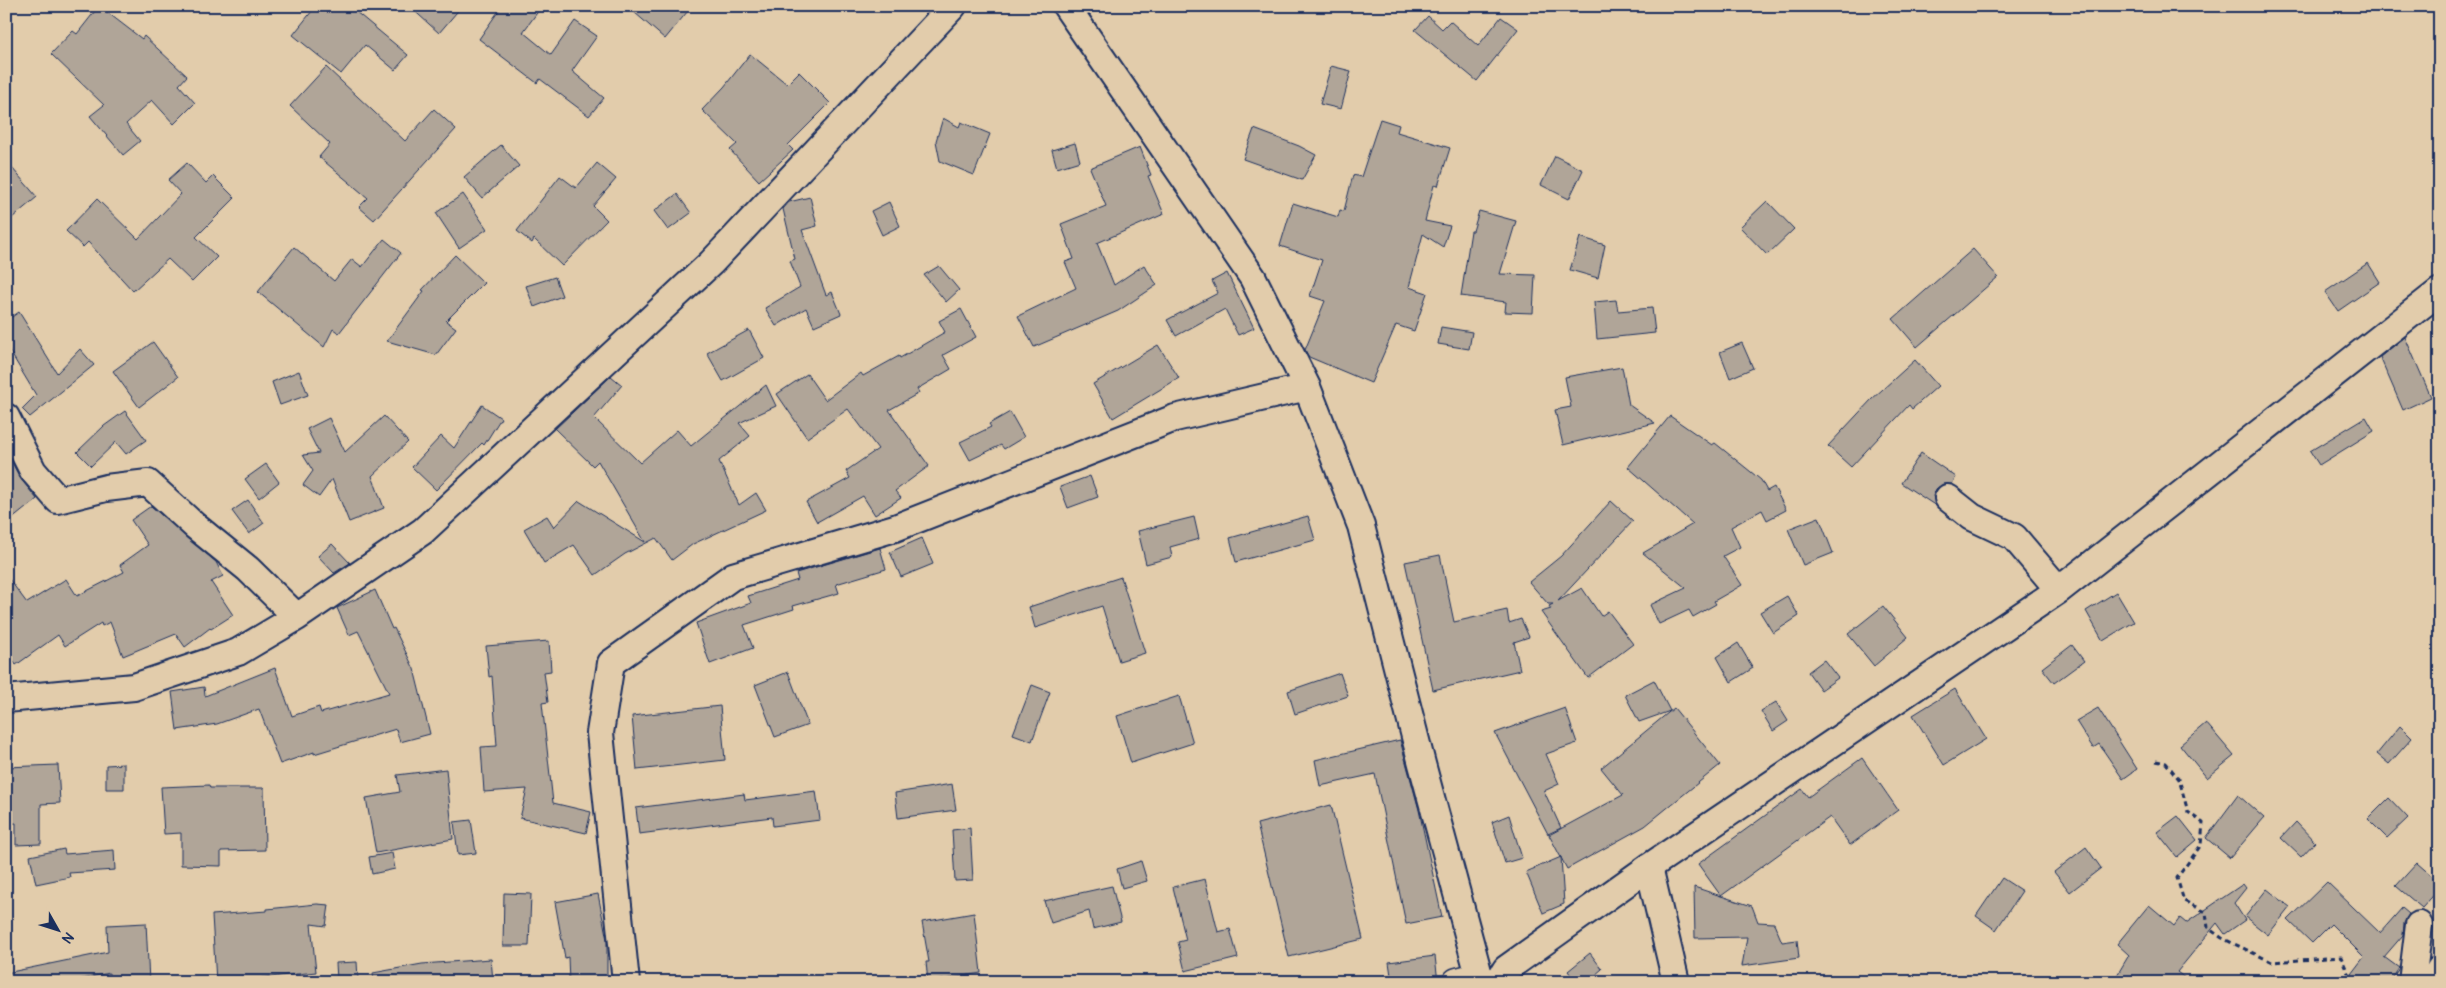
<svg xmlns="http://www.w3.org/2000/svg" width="2446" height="988" viewBox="0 0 2446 988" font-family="Pangolin,sans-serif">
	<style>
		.building { fill: #b0a598; stroke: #1b2f5e }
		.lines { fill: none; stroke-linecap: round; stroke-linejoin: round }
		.street-casing { stroke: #1b2f5e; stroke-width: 30 }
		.secondary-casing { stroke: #1b2f5e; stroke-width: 31 }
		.path { stroke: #1b2f5e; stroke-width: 3; stroke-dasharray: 5 4; stroke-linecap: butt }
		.street { stroke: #e2ccab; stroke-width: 26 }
		.secondary { stroke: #e2ccab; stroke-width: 28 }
	</style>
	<rect width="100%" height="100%" fill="#e2ccab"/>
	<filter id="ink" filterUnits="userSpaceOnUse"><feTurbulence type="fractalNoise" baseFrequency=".02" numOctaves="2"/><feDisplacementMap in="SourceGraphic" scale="10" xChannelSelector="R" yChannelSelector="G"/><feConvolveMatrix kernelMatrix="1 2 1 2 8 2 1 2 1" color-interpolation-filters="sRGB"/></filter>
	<g filter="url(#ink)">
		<path class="building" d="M 99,6 L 142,39 L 144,36 L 187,76 L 179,85 L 195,103 L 174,124 L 152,100 L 126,124 L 140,141 L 123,155 L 90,116 L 104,105 L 51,54 L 73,31 L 77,34 Z
			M 316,6 L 349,6 L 408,55 L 395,70 L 365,45 L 341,74 L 293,35 Z
			M 409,6 L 462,6 L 439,33 Z
			M 502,6 L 542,6 L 523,32 L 551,55 L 575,21 L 597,36 L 572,71 L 604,98 L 589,116 L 540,79 L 537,83 L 479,39 Z
			M 627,6 L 692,6 L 665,39 Z
			M 1428,16 L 1442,29 L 1450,21 L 1478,46 L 1501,17 L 1518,29 L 1477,81 L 1415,30 Z
			M 750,54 L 787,84 L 799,72 L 830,103 L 788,145 L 793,150 L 759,181 L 730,150 L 737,144 L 702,110 L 724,87 Z
			M 1331,66 L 1351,71 L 1341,109 L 1320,104 Z
			M 326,67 L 405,141 L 434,109 L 456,129 L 374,220 L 359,207 L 368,198 L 319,157 L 330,144 L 290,106 Z
			M 943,118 L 959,127 L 961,122 L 990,134 L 974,175 L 940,161 L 936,141 Z
			M 1380,119 L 1399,125 L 1397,132 L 1450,148 L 1438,186 L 1434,185 L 1425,221 L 1450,226 L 1443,247 L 1423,234 L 1409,287 L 1427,293 L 1414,331 L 1396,325 L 1371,383 L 1309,357 L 1305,350 L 1325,301 L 1310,296 L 1322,260 L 1280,246 L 1293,203 L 1338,217 L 1340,210 L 1344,211 L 1353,175 L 1361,177 Z
			M 1254,129 L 1299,146 L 1316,155 L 1302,180 L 1243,159 Z
			M 1075,143 L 1080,161 L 1057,168 L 1052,150 Z
			M 501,145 L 519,166 L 482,198 L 464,177 Z
			M 1140,147 L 1151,175 L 1148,176 L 1164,214 L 1097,243 L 1114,285 L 1144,265 L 1157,285 L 1118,311 L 1034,347 L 1018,316 L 1076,288 L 1065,262 L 1074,259 L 1061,224 L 1106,206 L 1090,168 Z
			M 1555,156 L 1583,170 L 1569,199 L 1541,185 Z
			M 6,161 L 37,197 L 6,223 Z
			M 187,163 L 206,183 L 213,176 L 235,198 L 196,237 L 217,257 L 192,282 L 168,259 L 133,291 L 88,242 L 83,247 L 66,231 L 97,199 L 138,239 L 181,194 L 168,180 Z
			M 597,163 L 616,179 L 593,206 L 607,220 L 562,266 L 534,239 L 532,243 L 517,231 L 560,176 L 576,188 Z
			M 463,194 L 487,229 L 459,248 L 436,213 Z
			M 677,194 L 691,213 L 668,230 L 654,211 Z
			M 810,197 L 817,226 L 802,230 L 826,295 L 832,292 L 841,314 L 814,326 L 806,308 L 776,326 L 765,308 L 800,287 L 790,261 L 795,259 L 783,209 L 789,202 Z
			M 1767,201 L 1794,229 L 1767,255 L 1740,227 Z
			M 889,202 L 900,226 L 882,235 L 871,211 Z
			M 1479,211 L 1516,221 L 1500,274 L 1535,275 L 1533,313 L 1505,312 L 1506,302 L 1461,296 L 1471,231 L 1473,231 Z
			M 1580,237 L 1605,245 L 1598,278 L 1570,270 Z
			M 384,239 L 401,253 L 339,333 L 333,329 L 324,347 L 258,292 L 294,247 L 334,281 L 352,259 L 362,267 Z
			M 1973,249 L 1998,277 L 1917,347 L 1893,319 Z
			M 455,255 L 484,283 L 446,321 L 456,328 L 436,355 L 387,341 L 424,291 L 422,290 Z
			M 2368,263 L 2380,282 L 2338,311 L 2325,292 Z
			M 939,266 L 959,290 L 946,302 L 924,275 Z
			M 1227,273 L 1254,328 L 1238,335 L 1225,309 L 1176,336 L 1167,320 L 1218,293 L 1212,281 Z
			M 555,277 L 562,296 L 534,307 L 526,286 Z
			M 1616,300 L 1618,311 L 1652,308 L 1655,333 L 1597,339 L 1594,302 Z
			M 961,309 L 976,337 L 943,355 L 951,369 L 917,389 L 919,393 L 889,410 L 929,466 L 895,491 L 901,498 L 875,515 L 863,496 L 817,522 L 806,502 L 850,478 L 846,471 L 878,449 L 848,409 L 807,438 L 777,394 L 807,374 L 825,400 L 861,373 L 863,376 L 899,356 L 900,358 L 945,332 L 939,321 Z
			M 19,312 L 57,373 L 80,349 L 94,365 L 30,417 L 22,409 L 36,395 L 6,345 L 6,321 Z
			M 1441,327 L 1472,332 L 1469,349 L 1438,344 Z
			M 749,330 L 764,358 L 723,381 L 707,353 Z
			M 2405,337 L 2431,397 L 2403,410 L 2380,357 Z
			M 153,342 L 178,377 L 139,407 L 113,371 Z
			M 1742,343 L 1753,368 L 1730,378 L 1720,352 Z
			M 1158,345 L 1179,378 L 1113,418 L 1093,384 Z
			M 1915,360 L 1938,386 L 1912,409 L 1909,405 L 1851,467 L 1828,446 L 1872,399 Z
			M 1622,367 L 1629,405 L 1655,423 L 1563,445 L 1555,410 L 1571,407 L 1565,377 Z
			M 299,371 L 308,395 L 280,405 L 272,382 Z
			M 611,376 L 622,385 L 594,418 L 640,463 L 677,430 L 691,446 L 766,385 L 776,406 L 739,423 L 750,436 L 719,461 L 739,505 L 756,493 L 766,510 L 693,544 L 672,560 L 656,538 L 625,554 L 595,575 L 574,545 L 544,563 L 524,529 L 547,516 L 554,527 L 579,501 L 645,542 L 598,461 L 593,466 L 555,429 Z
			M 482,405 L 501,418 L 484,445 L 482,443 L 436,490 L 412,467 L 441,436 L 454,448 Z
			M 125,411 L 146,440 L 126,454 L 116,442 L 91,466 L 77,452 L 104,426 Z
			M 1010,412 L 1024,437 L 1004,449 L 1001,445 L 970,460 L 960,442 L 991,427 L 989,424 Z
			M 384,416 L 408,442 L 372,476 L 384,508 L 349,522 L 332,479 L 319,497 L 303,485 L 313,471 L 303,455 L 319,453 L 307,429 L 329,418 L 345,452 Z
			M 1670,416 L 1712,445 L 1715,443 L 1761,480 L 1767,491 L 1774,487 L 1786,510 L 1767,520 L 1762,510 L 1731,527 L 1740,547 L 1723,556 L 1742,585 L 1714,601 L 1716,604 L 1693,617 L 1689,610 L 1659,624 L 1650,605 L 1686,588 L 1643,553 L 1693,524 L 1628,467 Z
			M 2366,417 L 2374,431 L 2319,465 L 2310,451 Z
			M 6,451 L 20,478 L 37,499 L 6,524 Z
			M 1921,453 L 1956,477 L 1952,484 L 1943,484 L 1936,489 L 1933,496 L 1936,506 L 1901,483 Z
			M 266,464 L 279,482 L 259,498 L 245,479 Z
			M 1090,476 L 1098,497 L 1068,508 L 1060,487 Z
			M 248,500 L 264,523 L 249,534 L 232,511 Z
			M 1611,501 L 1633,521 L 1558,601 L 1582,588 L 1601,616 L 1608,611 L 1633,644 L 1588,678 L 1541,612 L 1551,609 L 1549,606 L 1553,604 L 1548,604 L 1529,582 L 1561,556 Z
			M 151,506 L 216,562 L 223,576 L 211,582 L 233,615 L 211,629 L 210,628 L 185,647 L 176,634 L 123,656 L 110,622 L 102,626 L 101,623 L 65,646 L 58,635 L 16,665 L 6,650 L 6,575 L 27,603 L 66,579 L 77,596 L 124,572 L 120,565 L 148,545 L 131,520 Z
			M 1308,516 L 1315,540 L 1236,562 L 1230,538 Z
			M 1194,517 L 1199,539 L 1170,547 L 1172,557 L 1146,564 L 1138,531 Z
			M 1819,517 L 1833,553 L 1803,565 L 1788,529 Z
			M 922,538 L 933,564 L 901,577 L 890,552 Z
			M 332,544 L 350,563 L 334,573 L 318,556 Z
			M 880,548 L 886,569 L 836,584 L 839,593 L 793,606 L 794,609 L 744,625 L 753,648 L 710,664 L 696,623 L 751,603 L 748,596 L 798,580 L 796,573 Z
			M 1440,555 L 1454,622 L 1507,610 L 1509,623 L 1521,619 L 1529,637 L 1514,642 L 1520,670 L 1433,690 L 1405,562 Z
			M 1121,577 L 1145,653 L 1119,661 L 1102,606 L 1035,628 L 1029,607 Z
			M 375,590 L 392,629 L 394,628 L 414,669 L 430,734 L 400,742 L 396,729 L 314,754 L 314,752 L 280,764 L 259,709 L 217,724 L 177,730 L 172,692 L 204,687 L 205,696 L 275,668 L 292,716 L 319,707 L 321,713 L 389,693 L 358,631 L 349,635 L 337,608 Z
			M 2116,592 L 2134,622 L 2103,641 L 2086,611 Z
			M 1787,596 L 1799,616 L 1773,633 L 1760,612 Z
			M 1883,606 L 1908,637 L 1874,666 L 1848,634 Z
			M 549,641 L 551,671 L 544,672 L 548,702 L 542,703 L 553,803 L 591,812 L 586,833 L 520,818 L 527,789 L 484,792 L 481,747 L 497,746 L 492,676 L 489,677 L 486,646 Z
			M 1738,643 L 1753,668 L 1731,682 L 1717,657 Z
			M 2072,645 L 2084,661 L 2054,683 L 2042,668 Z
			M 1824,660 L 1838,678 L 1821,690 L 1808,672 Z
			M 788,672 L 808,725 L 775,737 L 755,685 Z
			M 1340,673 L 1348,696 L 1295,714 L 1288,691 Z
			M 1654,680 L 1670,711 L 1639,722 L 1625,695 Z
			M 1032,685 L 1050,692 L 1032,741 L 1013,734 Z
			M 1955,689 L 1986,739 L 1944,765 L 1913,715 Z
			M 1179,696 L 1193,743 L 1131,763 L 1117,716 Z
			M 1776,702 L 1788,721 L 1773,731 L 1761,711 Z
			M 720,706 L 725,760 L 637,770 L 632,716 Z
			M 1565,708 L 1577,743 L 1546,754 L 1559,784 L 1544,791 L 1561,828 L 1548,834 L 1495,733 Z
			M 1674,708 L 1720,765 L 1645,826 L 1567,869 L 1549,835 L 1623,795 L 1601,768 Z
			M 2098,708 L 2137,769 L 2123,779 L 2099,744 L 2093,748 L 2076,721 Z
			M 2206,723 L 2234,756 L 2207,778 L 2180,745 Z
			M 2400,726 L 2412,738 L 2389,764 L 2377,754 Z
			M 1400,740 L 1419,810 L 1442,917 L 1406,924 L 1375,774 L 1320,786 L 1315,760 Z
			M 1862,758 L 1898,810 L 1850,845 L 1830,817 L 1721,896 L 1752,906 L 1758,922 L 1774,923 L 1782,942 L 1797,940 L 1799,958 L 1742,966 L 1747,937 L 1695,938 L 1694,887 L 1721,896 L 1698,864 L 1802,789 L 1808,797 Z
			M 124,764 L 124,789 L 106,789 L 106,765 Z
			M 58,765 L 60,803 L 41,804 L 41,844 L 16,845 L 16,823 L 6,824 L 6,767 Z
			M 446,769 L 453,839 L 376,853 L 366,798 L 400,792 L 397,775 Z
			M 952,784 L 956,810 L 898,818 L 895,793 Z
			M 209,785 L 210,788 L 264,788 L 265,850 L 221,851 L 221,866 L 181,865 L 181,833 L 164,834 L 161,787 Z
			M 816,791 L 820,820 L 773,826 L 772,817 L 639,834 L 636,808 L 744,794 L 745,800 Z
			M 2238,795 L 2264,818 L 2230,858 L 2206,838 Z
			M 2389,798 L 2408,818 L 2387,838 L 2368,819 Z
			M 1331,805 L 1363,939 L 1289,957 L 1257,824 Z
			M 1509,815 L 1522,858 L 1505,863 L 1492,822 Z
			M 2178,816 L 2197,840 L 2177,857 L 2157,832 Z
			M 471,820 L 476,853 L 458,855 L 454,822 Z
			M 2296,822 L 2315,842 L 2301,857 L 2281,838 Z
			M 970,828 L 973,880 L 955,881 L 952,830 Z
			M 2086,847 L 2101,868 L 2070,892 L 2054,872 Z
			M 64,849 L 65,854 L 114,850 L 115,870 L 69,873 L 70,877 L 36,884 L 30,856 Z
			M 392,853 L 395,869 L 372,874 L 369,857 Z
			M 1561,857 L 1564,904 L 1543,913 L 1526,872 Z
			M 1141,861 L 1147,881 L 1122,888 L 1117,869 Z
			M 2417,863 L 2440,883 L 2440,888 L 2422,908 L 2396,886 Z
			M 2002,878 L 2022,891 L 1996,930 L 1976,916 Z
			M 1205,879 L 1218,932 L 1230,929 L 1238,958 L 1185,971 L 1178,942 L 1186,940 L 1173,887 Z
			M 2327,882 L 2380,933 L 2402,908 L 2409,914 L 2404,923 L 2403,935 L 2384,957 L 2399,968 L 2390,982 L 2361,982 L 2351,974 L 2364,957 L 2331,924 L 2312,943 L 2288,920 Z
			M 2243,884 L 2246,888 L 2234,903 L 2245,920 L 2225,934 L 2217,923 L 2177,972 L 2190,982 L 2113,982 L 2129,955 L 2117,944 L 2149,905 L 2174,926 L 2180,918 L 2186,923 Z
			M 1112,886 L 1121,922 L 1093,929 L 1089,911 L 1051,923 L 1044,901 Z
			M 2267,889 L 2290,907 L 2268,935 L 2245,917 Z
			M 504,893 L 531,894 L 529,946 L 503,946 Z
			M 598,894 L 607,940 L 607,982 L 569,982 L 568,957 L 565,958 L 555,902 Z
			M 317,904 L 329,905 L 326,926 L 311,924 L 316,972 L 261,978 L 262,982 L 216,982 L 212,915 L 267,911 L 267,909 Z
			M 974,913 L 981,973 L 928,982 L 926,962 L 929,962 L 922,922 Z
			M 146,923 L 149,982 L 109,982 L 109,973 L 69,982 L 6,982 L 6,973 L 108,952 L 107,925 Z
			M 1590,953 L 1602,969 L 1587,982 L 1576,982 L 1568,971 Z
			M 1435,956 L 1438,982 L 1392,982 L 1389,962 Z
			M 491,959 L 493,981 L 374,982 L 373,973 L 422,964 Z
			M 357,962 L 358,979 L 337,980 L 336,963 Z"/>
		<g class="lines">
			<defs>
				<path id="street" d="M 1066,6 L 1253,278 L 1307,387 L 1361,526 L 1422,764 L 1480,979
					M 6,417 L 33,471 L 58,500 L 106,488 L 148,483 L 195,526 L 248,569 L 297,617
					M 1948,498 L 1972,517 L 2014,537 L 2059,590
					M 6,699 L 134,687 L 238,652 L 297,617 L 423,531 L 711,263 L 953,6
					M 1649,867 L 1676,982
					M 626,982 L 600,733 L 611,663 L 733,576 L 895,528 L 1175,418 L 1307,387
					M 1498,982 L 1506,969 L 1649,867 L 2059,590 L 2440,291
					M 2412,982 L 2419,925
					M 2433,982 L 2440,969"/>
				<path id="secondary" d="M 1457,982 L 1469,979 L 1489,982"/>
			</defs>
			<use href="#street" class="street-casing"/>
			<use href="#secondary" class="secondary-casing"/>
			<path class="path" d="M 2156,761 L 2166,763 L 2179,779 L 2188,812 L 2203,823 L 2201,845 L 2177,878 L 2184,901 L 2206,912 L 2208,928 L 2222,938 L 2272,962 L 2341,957 L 2352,982"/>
			<use href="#street" class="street"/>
			<use href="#secondary" class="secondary"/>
		</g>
	</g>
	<rect width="2446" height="988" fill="none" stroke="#e2ccab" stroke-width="25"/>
	<rect x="12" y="12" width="2421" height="963" fill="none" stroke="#1b2f5e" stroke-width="2" filter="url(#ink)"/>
	<g transform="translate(58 930) rotate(129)" stroke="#e2ccab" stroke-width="4" paint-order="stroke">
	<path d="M0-4L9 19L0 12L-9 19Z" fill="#1b2f5e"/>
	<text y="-8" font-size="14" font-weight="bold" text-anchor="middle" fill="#1b2f5e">N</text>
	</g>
</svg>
